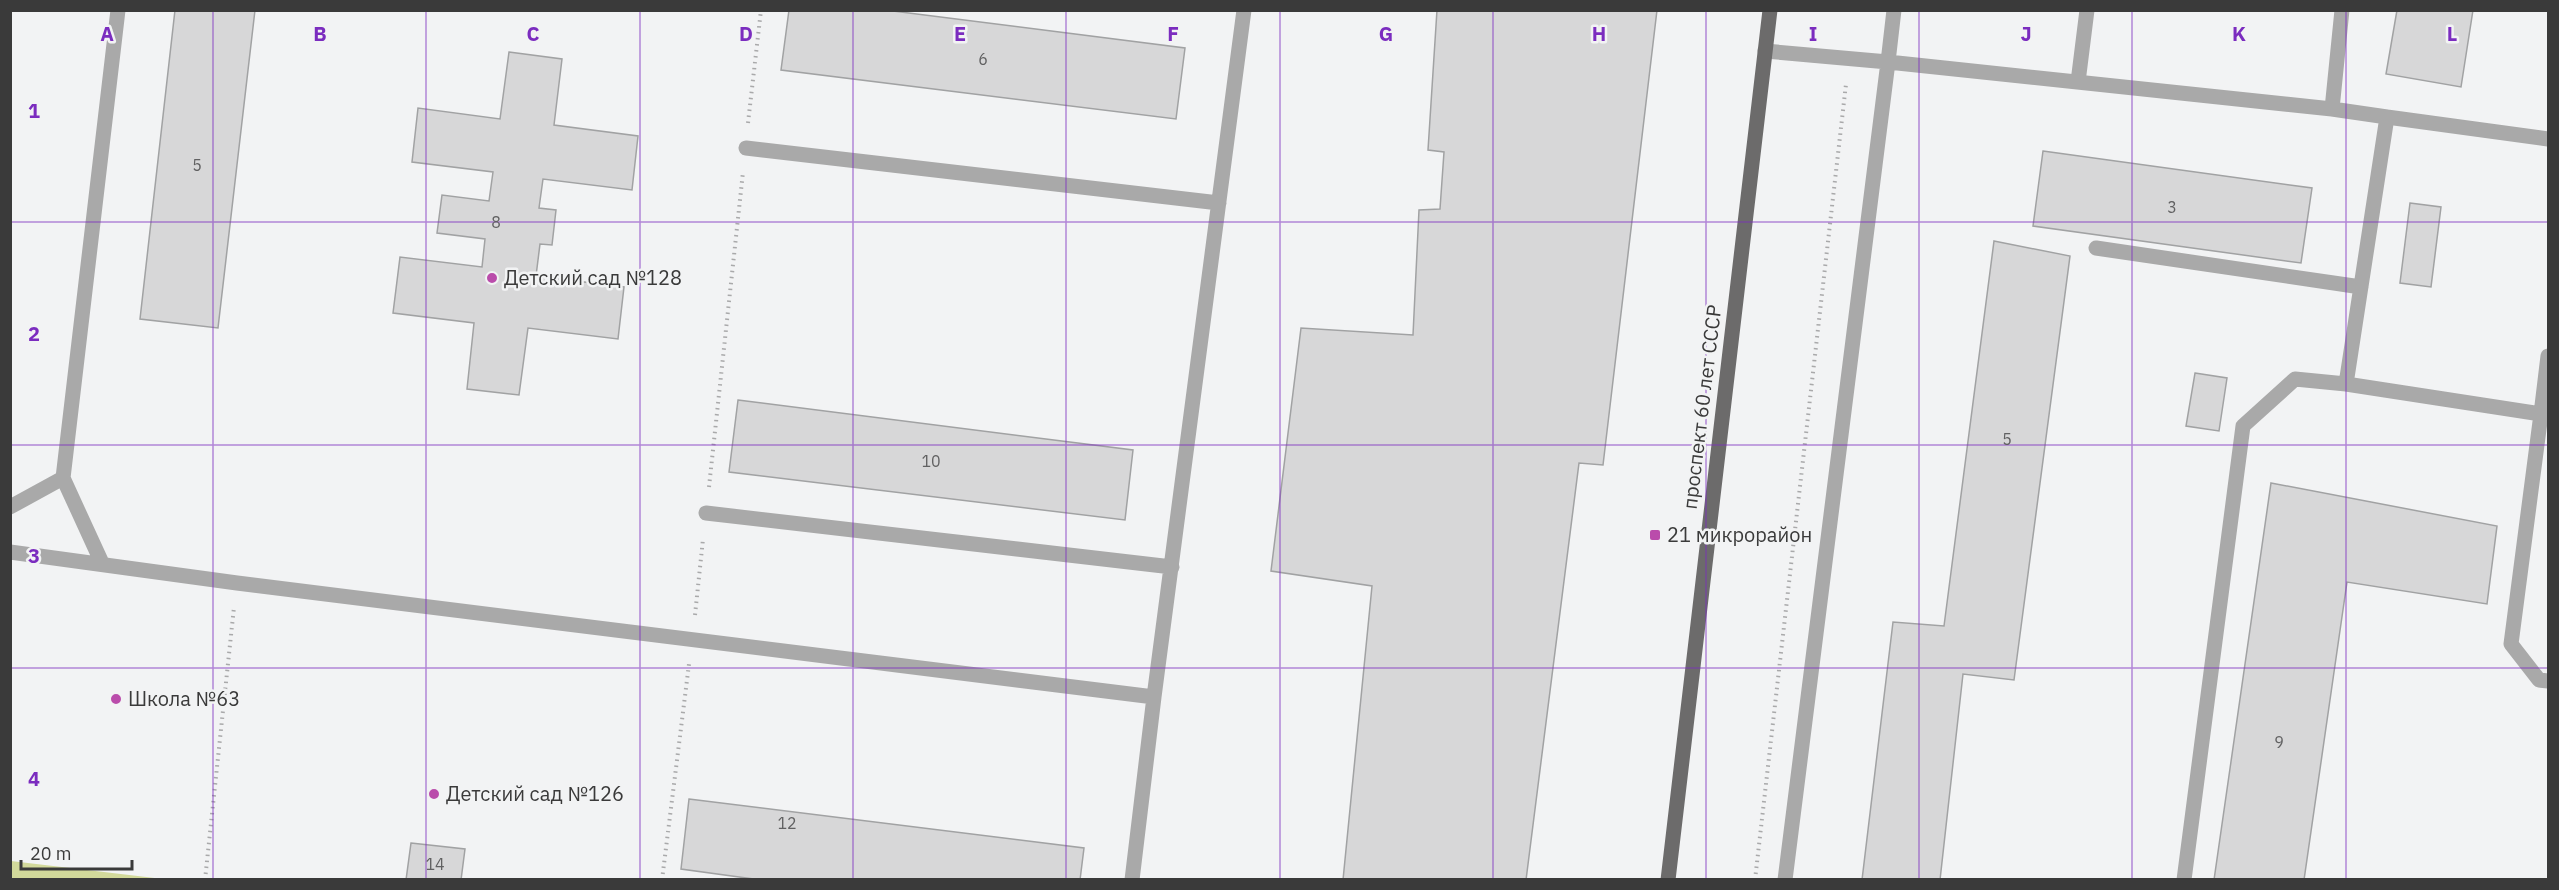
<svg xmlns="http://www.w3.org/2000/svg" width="2559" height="890" viewBox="0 0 2559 890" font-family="'IBM Plex Sans',sans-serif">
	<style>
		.green { fill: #d2d99b }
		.building { fill: #d7d7d8; stroke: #a1a2a3; stroke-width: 1.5 }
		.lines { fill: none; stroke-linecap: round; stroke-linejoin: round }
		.path { stroke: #a9a9aa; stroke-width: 4; stroke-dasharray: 1.5 4.5; stroke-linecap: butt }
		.minor { stroke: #a9a9a9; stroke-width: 15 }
		.major { stroke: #6c6b6b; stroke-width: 15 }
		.grid { fill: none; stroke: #7b2cbf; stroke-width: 1.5; stroke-opacity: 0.55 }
		.poi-dot { fill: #ba4cab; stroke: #f2f3f4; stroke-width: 2 }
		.labels { text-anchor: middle; stroke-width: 5; stroke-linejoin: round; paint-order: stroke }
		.number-label { font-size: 16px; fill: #616162 }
		.poi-label { font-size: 20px; fill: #3a3a3a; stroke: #f2f3f4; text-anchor: start }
		.street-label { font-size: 20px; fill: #3a3a3a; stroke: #f2f3f4 }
		.grid-label { font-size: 20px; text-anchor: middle; font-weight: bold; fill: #7b2cbf; stroke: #f2f3f4; stroke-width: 5; stroke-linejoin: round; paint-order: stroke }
	</style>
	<rect width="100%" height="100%" fill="#f2f3f4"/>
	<path class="green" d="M 11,861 L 163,879 L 11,879 Z"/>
	<path class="building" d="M 175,10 L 255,10 L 218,328 L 140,319 Z
		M 789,10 L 885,10 L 1185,48 L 1176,119 L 781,70 Z
		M 1437,10 L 1657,10 L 1603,465 L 1579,463 L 1526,880 L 1343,880 L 1372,586 L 1271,571 L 1301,328 L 1413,335 L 1419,210 L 1440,209 L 1444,152 L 1428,150 Z
		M 2397,10 L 2473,10 L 2461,87 L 2386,74 Z
		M 509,52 L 562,59 L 554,125 L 638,136 L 632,190 L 543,179 L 539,208 L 556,210 L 552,245 L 540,244 L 536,276 L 624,287 L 618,339 L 528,328 L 519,395 L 467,389 L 474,323 L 393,313 L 400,257 L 482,267 L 485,239 L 437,233 L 442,195 L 489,201 L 493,172 L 412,162 L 418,108 L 500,119 Z
		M 2043,151 L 2312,188 L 2301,263 L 2033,226 Z
		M 2410,203 L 2441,207 L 2431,287 L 2400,283 Z
		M 1994,241 L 2070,256 L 2014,680 L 1963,674 L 1940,880 L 1862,880 L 1893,622 L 1944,626 Z
		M 2195,373 L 2227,378 L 2219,431 L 2186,426 Z
		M 738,400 L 1133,450 L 1125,520 L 729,472 Z
		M 2271,483 L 2497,526 L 2487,604 L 2347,582 L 2304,880 L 2214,880 Z
		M 689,799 L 1084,848 L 1080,880 L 761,880 L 681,869 Z
		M 411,843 L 465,849 L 461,880 L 406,880 Z"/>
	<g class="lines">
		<path class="path" d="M 748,123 L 761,10
			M 709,487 L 743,172
			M 695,615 L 703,539
			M 205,880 L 234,607
			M 662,880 L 689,664
			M 1755,880 L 1846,84"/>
		<path class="minor" d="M 1765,51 L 1888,62 L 1894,10
			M 2078,82 L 2087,10
			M 2387,117 L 2548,139
			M 746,148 L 1219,203
			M 2096,248 L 2361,287
			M 2346,384 L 2541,414 L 2548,356
			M 2541,414 L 2511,644 L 2539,680 L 2548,681
			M 10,507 L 63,478
			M 706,513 L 1172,567
			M 10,552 L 237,583 L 1154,697 L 1132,880
			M 102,563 L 63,478 L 118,10
			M 1154,697 L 1244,10
			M 1785,880 L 1888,62 L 2332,109 L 2342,10
			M 2184,880 L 2243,426 L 2295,379 L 2346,384 L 2387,117 L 2332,109"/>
		<path class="major" d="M 1668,880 L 1770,10"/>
	</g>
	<path class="grid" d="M 213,10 L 213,880M 426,10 L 426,880M 640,10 L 640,880M 853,10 L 853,880M 1066,10 L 1066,880M 1280,10 L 1280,880M 1493,10 L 1493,880M 1706,10 L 1706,880M 1919,10 L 1919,880M 2132,10 L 2132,880M 2346,10 L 2346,880M 10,222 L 2548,222M 10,445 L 2548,445M 10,668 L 2548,668"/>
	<g class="poi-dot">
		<circle cx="492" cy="278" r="6"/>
		<rect x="1649" y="529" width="12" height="12" rx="3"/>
		<circle cx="116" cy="699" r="6"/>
		<circle cx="434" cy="794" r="6"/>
	</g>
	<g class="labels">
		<g class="number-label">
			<text x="983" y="65">6</text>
			<text x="197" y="171">5</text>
			<text x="2172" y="213">3</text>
			<text x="496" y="228">8</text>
			<text x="2007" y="445">5</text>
			<text x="931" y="467">10</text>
			<text x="2279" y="748">9</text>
			<text x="787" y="829">12</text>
			<text x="435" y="870">14</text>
		</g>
		<g class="poi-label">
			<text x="504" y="285">Детский сад №128</text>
			<text x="1667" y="542">21 микрорайон</text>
			<text x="128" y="706">Школа №63</text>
			<text x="446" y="801">Детский сад №126</text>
		</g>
		<g class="street-label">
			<text transform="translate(1702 407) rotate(-83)" y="7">проспект 60 лет СССР</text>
		</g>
	</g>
	<g class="grid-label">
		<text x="107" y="41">A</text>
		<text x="320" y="41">B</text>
		<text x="533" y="41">C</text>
		<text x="746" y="41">D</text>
		<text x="960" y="41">E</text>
		<text x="1173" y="41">F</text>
		<text x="1386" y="41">G</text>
		<text x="1599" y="41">H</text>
		<text x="1813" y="41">I</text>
		<text x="2026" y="41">J</text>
		<text x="2239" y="41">K</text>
		<text x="2452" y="41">L</text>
		<text x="34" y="118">1</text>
		<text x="34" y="341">2</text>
		<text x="34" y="563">3</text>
		<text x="34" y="786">4</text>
	</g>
	<rect width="2559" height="890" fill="none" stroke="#3a3a3a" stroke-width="24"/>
	<path d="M21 860v9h111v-9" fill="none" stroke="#3a3a3a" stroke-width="3"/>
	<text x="30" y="860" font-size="18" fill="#3a3a3a" stroke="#f2f3f4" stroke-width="4.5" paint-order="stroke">20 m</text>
</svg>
